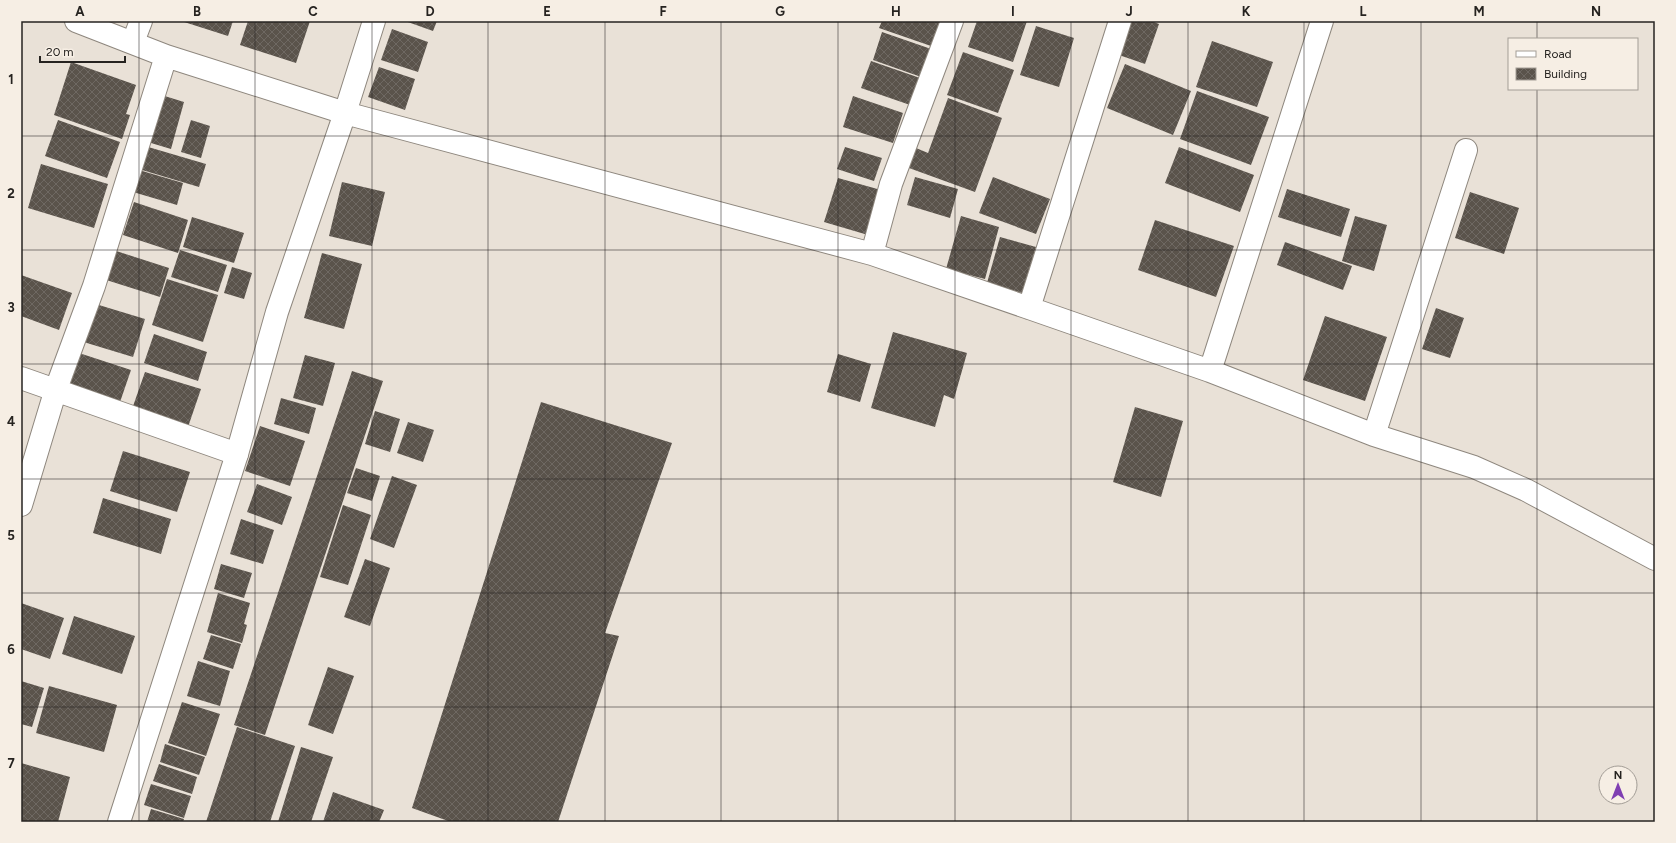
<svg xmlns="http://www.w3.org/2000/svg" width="1676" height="843" viewBox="0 0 1676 843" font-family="Figtree,sans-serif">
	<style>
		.building { fill: url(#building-cross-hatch) }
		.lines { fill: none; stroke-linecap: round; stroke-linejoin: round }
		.street-casing { stroke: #8e877e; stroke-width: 24 }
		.secondary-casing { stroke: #8e877e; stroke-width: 24 }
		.street { stroke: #fff; stroke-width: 22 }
		.secondary { stroke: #fff; stroke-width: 22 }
		.grid { fill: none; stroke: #262320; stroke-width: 1; stroke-opacity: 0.55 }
		.neatline { fill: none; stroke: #262320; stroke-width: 1.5 }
		.grid-label { font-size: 13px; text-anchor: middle; font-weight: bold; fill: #262320 }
	</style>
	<defs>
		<pattern id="building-cross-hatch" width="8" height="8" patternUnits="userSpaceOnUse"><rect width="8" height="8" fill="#5a534b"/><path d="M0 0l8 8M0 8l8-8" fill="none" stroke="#6e6862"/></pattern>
	</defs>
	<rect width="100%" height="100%" fill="#e9e1d7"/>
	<path class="building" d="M 181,21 L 233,21 L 228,36 Z
		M 248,21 L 310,21 L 296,63 L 240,45 Z
		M 405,21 L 437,21 L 433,31 Z
		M 882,21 L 940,21 L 931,46 L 879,28 Z
		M 977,21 L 1027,21 L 1013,62 L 968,47 Z
		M 1130,21 L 1151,21 L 1159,24 L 1145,64 L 1119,55 Z
		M 1036,26 L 1074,38 L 1059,87 L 1020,75 Z
		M 392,29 L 428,42 L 418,72 L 381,60 Z
		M 882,32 L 934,50 L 924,78 L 873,60 Z
		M 1212,41 L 1273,62 L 1257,107 L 1196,87 Z
		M 963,52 L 1014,70 L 998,113 L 947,95 Z
		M 871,61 L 923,79 L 913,106 L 861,88 Z
		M 71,62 L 136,85 L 126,114 L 130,115 L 122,139 L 54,115 Z
		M 1125,64 L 1191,91 L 1173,135 L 1107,108 Z
		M 379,67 L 415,79 L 405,110 L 368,97 Z
		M 1197,91 L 1269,117 L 1251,165 L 1180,139 Z
		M 155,93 L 184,102 L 171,149 L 141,140 Z
		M 853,96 L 903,113 L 893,143 L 843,127 Z
		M 948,98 L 1002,118 L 975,192 L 909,168 L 916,148 L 928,153 Z
		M 58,120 L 120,142 L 107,178 L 45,156 Z
		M 191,120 L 210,126 L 201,158 L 181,152 Z
		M 138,144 L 206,164 L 199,187 L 132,167 Z
		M 845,147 L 882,158 L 874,181 L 837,169 Z
		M 1179,147 L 1254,175 L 1240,212 L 1165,183 Z
		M 41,164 L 108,184 L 94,228 L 28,208 Z
		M 139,170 L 183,183 L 177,205 L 133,192 Z
		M 915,177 L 958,189 L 950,218 L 907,205 Z
		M 993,177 L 1050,199 L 1036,234 L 979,213 Z
		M 838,178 L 881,190 L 868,235 L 824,222 Z
		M 342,182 L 385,192 L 372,246 L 329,236 Z
		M 1287,189 L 1350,209 L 1341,237 L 1278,217 Z
		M 1470,192 L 1519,208 L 1504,254 L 1455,238 Z
		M 134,202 L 188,220 L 178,253 L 123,235 Z
		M 961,216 L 999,227 L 985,279 L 946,269 Z
		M 1355,216 L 1387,225 L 1374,271 L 1342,261 Z
		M 192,217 L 244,233 L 234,263 L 183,247 Z
		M 1155,220 L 1234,246 L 1216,297 L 1138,270 Z
		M 1000,237 L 1036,247 L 1022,293 L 987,283 Z
		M 1285,242 L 1352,266 L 1343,290 L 1277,265 Z
		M 110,249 L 169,268 L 160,297 L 100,278 Z
		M 180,250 L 227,265 L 218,292 L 171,277 Z
		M 322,253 L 362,264 L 344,329 L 304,318 Z
		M 232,267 L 252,273 L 244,299 L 224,293 Z
		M 21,275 L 72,293 L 59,330 L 21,316 Z
		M 167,279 L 218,295 L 203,342 L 152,325 Z
		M 89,302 L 145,319 L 133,357 L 77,340 Z
		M 1436,308 L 1464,318 L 1450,358 L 1422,349 Z
		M 1325,316 L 1387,337 L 1365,401 L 1303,380 Z
		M 893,332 L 967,353 L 954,399 L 944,395 L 935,427 L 871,408 Z
		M 154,334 L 207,352 L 198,381 L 144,363 Z
		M 79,353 L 131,370 L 119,405 L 67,388 Z
		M 838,354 L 871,364 L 860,402 L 827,392 Z
		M 305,355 L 335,363 L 323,406 L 293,398 Z
		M 352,371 L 383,381 L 265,735 L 234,725 Z
		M 145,372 L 201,389 L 188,427 L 132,409 Z
		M 281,398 L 316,408 L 309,434 L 274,424 Z
		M 541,402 L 672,443 L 605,633 L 619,636 L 558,822 L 451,822 L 412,808 Z
		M 1135,407 L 1183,421 L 1161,497 L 1113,482 Z
		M 375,411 L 400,419 L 390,452 L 365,444 Z
		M 408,422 L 434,430 L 423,462 L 397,453 Z
		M 260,426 L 305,441 L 290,486 L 245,471 Z
		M 123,451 L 190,472 L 177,512 L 110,491 Z
		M 356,468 L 380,476 L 372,501 L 347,493 Z
		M 392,476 L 417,485 L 394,548 L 370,539 Z
		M 257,484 L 292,497 L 282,525 L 247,512 Z
		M 103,498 L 171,519 L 161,554 L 93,533 Z
		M 343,505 L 371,515 L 348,585 L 320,577 Z
		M 241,519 L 274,530 L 263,564 L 230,554 Z
		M 365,559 L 390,568 L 370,626 L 344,617 Z
		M 221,564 L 252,573 L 244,598 L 214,589 Z
		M 218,593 L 250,603 L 244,624 L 247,625 L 242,643 L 207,632 Z
		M 21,603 L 64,618 L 50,659 L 21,649 Z
		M 74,616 L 135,636 L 122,674 L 62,654 Z
		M 211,635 L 241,644 L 233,669 L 203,659 Z
		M 198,661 L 230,671 L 220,706 L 187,696 Z
		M 328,667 L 354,676 L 333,734 L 308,725 Z
		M 21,681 L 44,688 L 32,727 L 21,724 Z
		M 49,686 L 117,705 L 104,752 L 36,733 Z
		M 182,702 L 220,714 L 206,756 L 168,743 Z
		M 237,727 L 295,746 L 270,822 L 206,822 Z
		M 165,744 L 205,757 L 199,775 L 160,762 Z
		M 301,747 L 333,757 L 311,822 L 278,822 Z
		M 21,763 L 70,777 L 58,822 L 21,822 Z
		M 159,764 L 197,777 L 192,794 L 153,781 Z
		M 151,784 L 191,796 L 184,818 L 144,805 Z
		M 333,792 L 384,810 L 379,822 L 323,822 Z
		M 151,809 L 184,819 L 183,822 L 147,822 Z"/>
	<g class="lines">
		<defs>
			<path id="street" d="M 76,21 L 166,56 L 345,113 L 872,254 L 1029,308 L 1210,371 L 1374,435 L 1474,467 L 1526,490 L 1655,559
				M 133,42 L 141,21
				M 872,254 L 891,184 L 952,21
				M 1029,308 L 1120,21
				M 1210,371 L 1322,21
				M 21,378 L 237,454
				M 1374,435 L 1466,150
				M 21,505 L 56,389 L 94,286 L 166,56"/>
			<path id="secondary" d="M 119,822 L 237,454 L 277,312 L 345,113 L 374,21"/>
		</defs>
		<use href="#street" class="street-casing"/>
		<use href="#secondary" class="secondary-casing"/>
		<use href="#street" class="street"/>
		<use href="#secondary" class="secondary"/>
	</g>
	<path class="grid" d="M 139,21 L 139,822M 255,21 L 255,822M 372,21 L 372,822M 488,21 L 488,822M 605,21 L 605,822M 721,21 L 721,822M 838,21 L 838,822M 955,21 L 955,822M 1071,21 L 1071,822M 1188,21 L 1188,822M 1304,21 L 1304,822M 1421,21 L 1421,822M 1537,21 L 1537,39M 1537,89 L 1537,822M 21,136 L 1655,136M 21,250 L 1655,250M 21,364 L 1655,364M 21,479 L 1655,479M 21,593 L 1655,593M 21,707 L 1655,707"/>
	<rect width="1676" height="843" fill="none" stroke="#f6eee4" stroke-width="44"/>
	<rect x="1508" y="38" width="130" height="52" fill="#f6eee4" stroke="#a39d96"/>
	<rect x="1516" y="51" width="20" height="6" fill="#ffffff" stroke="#a39d96"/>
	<text x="1544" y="58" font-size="12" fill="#262320">Road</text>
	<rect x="1516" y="68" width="20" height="12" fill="url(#building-cross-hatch)" stroke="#a39d96"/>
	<text x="1544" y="78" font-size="12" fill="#262320">Building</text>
	<g transform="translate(1618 785)"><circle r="19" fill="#f6eee4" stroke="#a39d96"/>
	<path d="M0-3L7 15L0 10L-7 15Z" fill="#7f3eb2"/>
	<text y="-6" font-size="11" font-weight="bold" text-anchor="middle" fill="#262320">N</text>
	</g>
	<path d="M40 56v6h85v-6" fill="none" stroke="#262320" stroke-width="2"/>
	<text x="46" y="56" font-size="12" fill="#262320" stroke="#f6eee4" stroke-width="3" paint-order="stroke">20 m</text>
	<rect x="22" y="22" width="1632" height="799" class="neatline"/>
	<g class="grid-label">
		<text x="80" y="16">A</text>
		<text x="197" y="16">B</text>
		<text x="313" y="16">C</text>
		<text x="430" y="16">D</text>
		<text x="547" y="16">E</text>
		<text x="663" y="16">F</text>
		<text x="780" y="16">G</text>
		<text x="896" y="16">H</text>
		<text x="1013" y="16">I</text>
		<text x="1129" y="16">J</text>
		<text x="1246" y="16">K</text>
		<text x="1363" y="16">L</text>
		<text x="1479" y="16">M</text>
		<text x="1596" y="16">N</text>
		<text x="11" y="84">1</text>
		<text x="11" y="198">2</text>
		<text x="11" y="312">3</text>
		<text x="11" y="426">4</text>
		<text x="11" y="540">5</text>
		<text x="11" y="654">6</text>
		<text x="11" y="768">7</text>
	</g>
</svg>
